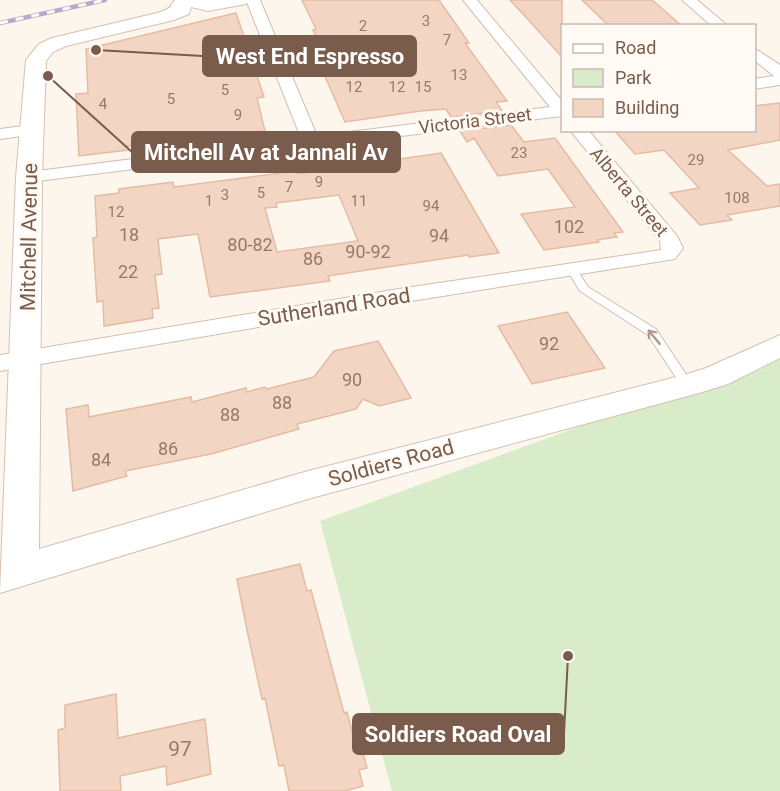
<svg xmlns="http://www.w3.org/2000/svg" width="780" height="791" viewBox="0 0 780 791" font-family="Roboto,sans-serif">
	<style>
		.green { fill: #d8ecc9 }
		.building { fill: #f3d5c3; stroke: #e6bba3; stroke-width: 1.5; fill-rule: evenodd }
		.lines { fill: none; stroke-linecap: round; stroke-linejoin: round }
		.lane-casing { stroke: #d1beb0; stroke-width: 2 }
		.street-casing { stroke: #d1beb0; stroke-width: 2 }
		.secondary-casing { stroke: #d6c0b0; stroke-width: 2 }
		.lane { fill: #fff; fill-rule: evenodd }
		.street { fill: #fff; fill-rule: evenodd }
		.secondary { fill: #fff; fill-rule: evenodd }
		.rail-casing { stroke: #b9a8c9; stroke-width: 4.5 }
		.rail { stroke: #fffaf3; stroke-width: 3; stroke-dasharray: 8; stroke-linecap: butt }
		.oneway { stroke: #af9d94 }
		.labels { text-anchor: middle; stroke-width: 6; stroke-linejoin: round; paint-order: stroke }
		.far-number-label { font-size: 15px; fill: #987a6a }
		.far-street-label { font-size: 18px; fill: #7a5c4d; stroke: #fffaf3 }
		.number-label { font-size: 18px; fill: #987a6a }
		.street-label { font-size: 21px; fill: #7a5c4d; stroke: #fffaf3 }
		.near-number-label { font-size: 21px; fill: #987a6a }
		.leader { fill: none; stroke: #7a5c4d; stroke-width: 2 }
		.callout-dot { fill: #7a5c4d; stroke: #fffaf3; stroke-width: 2 }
		.callout { fill: #7a5c4d; stroke: #7a5c4d; stroke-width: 2 }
		.callout-label { font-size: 22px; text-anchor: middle; font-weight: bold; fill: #fff }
	</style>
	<rect width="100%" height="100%" fill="#fdf6ec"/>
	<path class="green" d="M 780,345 L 780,791 L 392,791 L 320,521 L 712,378 Z"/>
	<path class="building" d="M 302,0 L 439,0 L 469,43 L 465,43 L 507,101 L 496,102 L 502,111 L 451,117 L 446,109 L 420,111 L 345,122 L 316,56 L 322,56 L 314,39 L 317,39 L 313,30 L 316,29 Z
		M 510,0 L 562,0 L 562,57 L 534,26 Z
		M 582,0 L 652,0 L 682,26 L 609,26 Z
		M 236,13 L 264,97 L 257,98 L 265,131 L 127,146 L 128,150 L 79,156 L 76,94 L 88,93 L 86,49 Z
		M 780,103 L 780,140 L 728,150 L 767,186 L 780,184 L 780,206 L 727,215 L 732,220 L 700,225 L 670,193 L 699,188 L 664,150 L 635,154 L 614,130 L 754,130 L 754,106 Z
		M 511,125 L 524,142 L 555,138 L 623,232 L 614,233 L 617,237 L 597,240 L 599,242 L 544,250 L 521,214 L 575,207 L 548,169 L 498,176 L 474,138 L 467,142 L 460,131 Z
		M 441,153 L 499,253 L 469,257 L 468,255 L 367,270 L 328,276 L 330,281 L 210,297 L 198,234 L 158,239 L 162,274 L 155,275 L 159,308 L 152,309 L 153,318 L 104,326 L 103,301 L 97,302 L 93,238 L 97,237 L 95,196 L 119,193 L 119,189 L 173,182 L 174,187 L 296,171 L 297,174 ZM 339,195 L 358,241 L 277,252 L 265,208 L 277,207 L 276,203 Z
		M 567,312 L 605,368 L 532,384 L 498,326 Z
		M 378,341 L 411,398 L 379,406 L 363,399 L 356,409 L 297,424 L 299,429 L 211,454 L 125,471 L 127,476 L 73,491 L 66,409 L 88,405 L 89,417 L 191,397 L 192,402 L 246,388 L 247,392 L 265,387 L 267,389 L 314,377 L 334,351 Z
		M 300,564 L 307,591 L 311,590 L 344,713 L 347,712 L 356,746 L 361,745 L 367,768 L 359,770 L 363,786 L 345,791 L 289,791 L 284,765 L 279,766 L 265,698 L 262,699 L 248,635 L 237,579 Z
		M 116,694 L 118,738 L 205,719 L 211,774 L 167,785 L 166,766 L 120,776 L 121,791 L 60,791 L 58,730 L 65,728 L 65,705 Z"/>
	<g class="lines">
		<defs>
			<path id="lane" d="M 572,267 L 576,268 L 588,287 L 656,329 L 693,385 L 691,388 L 683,388 L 648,335 L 580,291 L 567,270 Z"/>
			<path id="street" d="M 246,0 L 260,0 L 317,136 L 550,107 L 463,0 L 477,0 L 562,101 L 562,116 L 29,182 L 23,181 L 20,177 L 23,173 L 29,172 L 301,138 Z
				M 682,0 L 697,0 L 728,26 L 712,26 Z
				M 754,48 L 780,65 L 780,85 L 754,89 L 754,79 L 774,76 L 754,60 Z
				M 31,125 L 37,126 L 40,130 L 37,134 L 0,139 L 0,129 Z
				M 570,130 L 588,130 L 677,236 L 683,248 L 675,259 L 405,302 L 0,371 L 0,355 L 405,288 L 661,250 L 660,241 Z"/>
			<path id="secondary" d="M 175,0 L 248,0 L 246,4 L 208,11 L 191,7 L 189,14 L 174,20 L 66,46 L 53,52 L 46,61 L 42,177 L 39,549 L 308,471 L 684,375 L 706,368 L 780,335 L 780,358 L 728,384 L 699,393 L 308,499 L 0,593 L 16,177 L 26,60 L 39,44 L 52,38 L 161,12 L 171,7 L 171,5 Z"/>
		</defs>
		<use href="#lane" class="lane-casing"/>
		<use href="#street" class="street-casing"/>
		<use href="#secondary" class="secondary-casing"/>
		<use href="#lane" class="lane"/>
		<use href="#street" class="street"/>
		<use href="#secondary" class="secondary"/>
		<defs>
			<path id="rail" d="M 0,23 L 105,0"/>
		</defs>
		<use href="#rail" class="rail-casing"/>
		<use href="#rail" class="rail"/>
	</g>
	<defs><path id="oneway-shaft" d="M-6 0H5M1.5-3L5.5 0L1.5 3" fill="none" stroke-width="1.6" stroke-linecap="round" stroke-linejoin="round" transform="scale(1.5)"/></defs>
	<use class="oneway" href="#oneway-shaft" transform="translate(654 337) rotate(-130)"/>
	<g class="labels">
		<g class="far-number-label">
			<text x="426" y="26">3</text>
			<text x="363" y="31">2</text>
			<text x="447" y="45">7</text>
			<text x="459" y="80">13</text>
			<text x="354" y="92">12</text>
			<text x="397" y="92">12</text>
			<text x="423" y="92">15</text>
			<text x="225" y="95">5</text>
			<text x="171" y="104">5</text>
			<text x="103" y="109">4</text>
			<text x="238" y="120">9</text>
			<text x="519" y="158">23</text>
			<text x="696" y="165">29</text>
			<text x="319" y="187">9</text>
			<text x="289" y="192">7</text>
			<text x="261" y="198">5</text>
			<text x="225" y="200">3</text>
			<text x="737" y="203">108</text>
			<text x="209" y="206">1</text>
			<text x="359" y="206">11</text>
			<text x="431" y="211">94</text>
			<text x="116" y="217">12</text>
		</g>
		<g class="far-street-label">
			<text transform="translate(475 121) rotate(-7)" y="6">Victoria Street</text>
			<text transform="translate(629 192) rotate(50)" y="6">Alberta Street</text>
		</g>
		<g class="number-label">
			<text x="569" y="233">102</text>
			<text x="129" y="241">18</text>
			<text x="439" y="242">94</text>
			<text x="250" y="251">80-82</text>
			<text x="368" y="258">90-92</text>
			<text x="313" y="265">86</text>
			<text x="128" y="278">22</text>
			<text x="549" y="350">92</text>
			<text x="352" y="386">90</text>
			<text x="282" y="409">88</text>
			<text x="230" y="421">88</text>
			<text x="168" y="455">86</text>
			<text x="101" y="466">84</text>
		</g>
		<g class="street-label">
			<text transform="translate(29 237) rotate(-89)" y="7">Mitchell Avenue</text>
			<text transform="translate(334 307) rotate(-9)" y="7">Sutherland Road</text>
			<text transform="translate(391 463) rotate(-15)" y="7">Soldiers Road</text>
		</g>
		<g class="near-number-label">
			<text x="180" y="756">97</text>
		</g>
	</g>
	<path class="leader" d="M96 50L203 56M48 76L132 152M568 656L564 734"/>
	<g class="callout-dot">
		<circle cx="96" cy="50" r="6"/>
		<circle cx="48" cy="76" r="6"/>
		<circle cx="568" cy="656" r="6"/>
	</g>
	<g class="callout">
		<rect x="203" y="36" width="213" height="40" rx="6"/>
		<rect x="132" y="132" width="268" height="40" rx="6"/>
		<rect x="353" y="714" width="211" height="40" rx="6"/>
	</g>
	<g class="callout-label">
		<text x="310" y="64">West End Espresso</text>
		<text x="266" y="160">Mitchell Av at Jannali Av</text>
		<text x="458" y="742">Soldiers Road Oval</text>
	</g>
	<rect x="561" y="24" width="195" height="108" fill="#fffaf3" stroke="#cabbb1" stroke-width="1.5"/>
	<rect x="573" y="44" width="30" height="9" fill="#ffffff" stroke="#cabbb1" stroke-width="1.5"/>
	<text x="615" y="54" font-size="18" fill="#7a5c4d">Road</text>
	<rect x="573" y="69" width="30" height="18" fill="#d8ecc9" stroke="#cabbb1" stroke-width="1.5"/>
	<text x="615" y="84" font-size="18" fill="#7a5c4d">Park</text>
	<rect x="573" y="99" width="30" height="18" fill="#f3d5c3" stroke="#cabbb1" stroke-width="1.5"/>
	<text x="615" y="114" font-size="18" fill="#7a5c4d">Building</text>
</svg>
